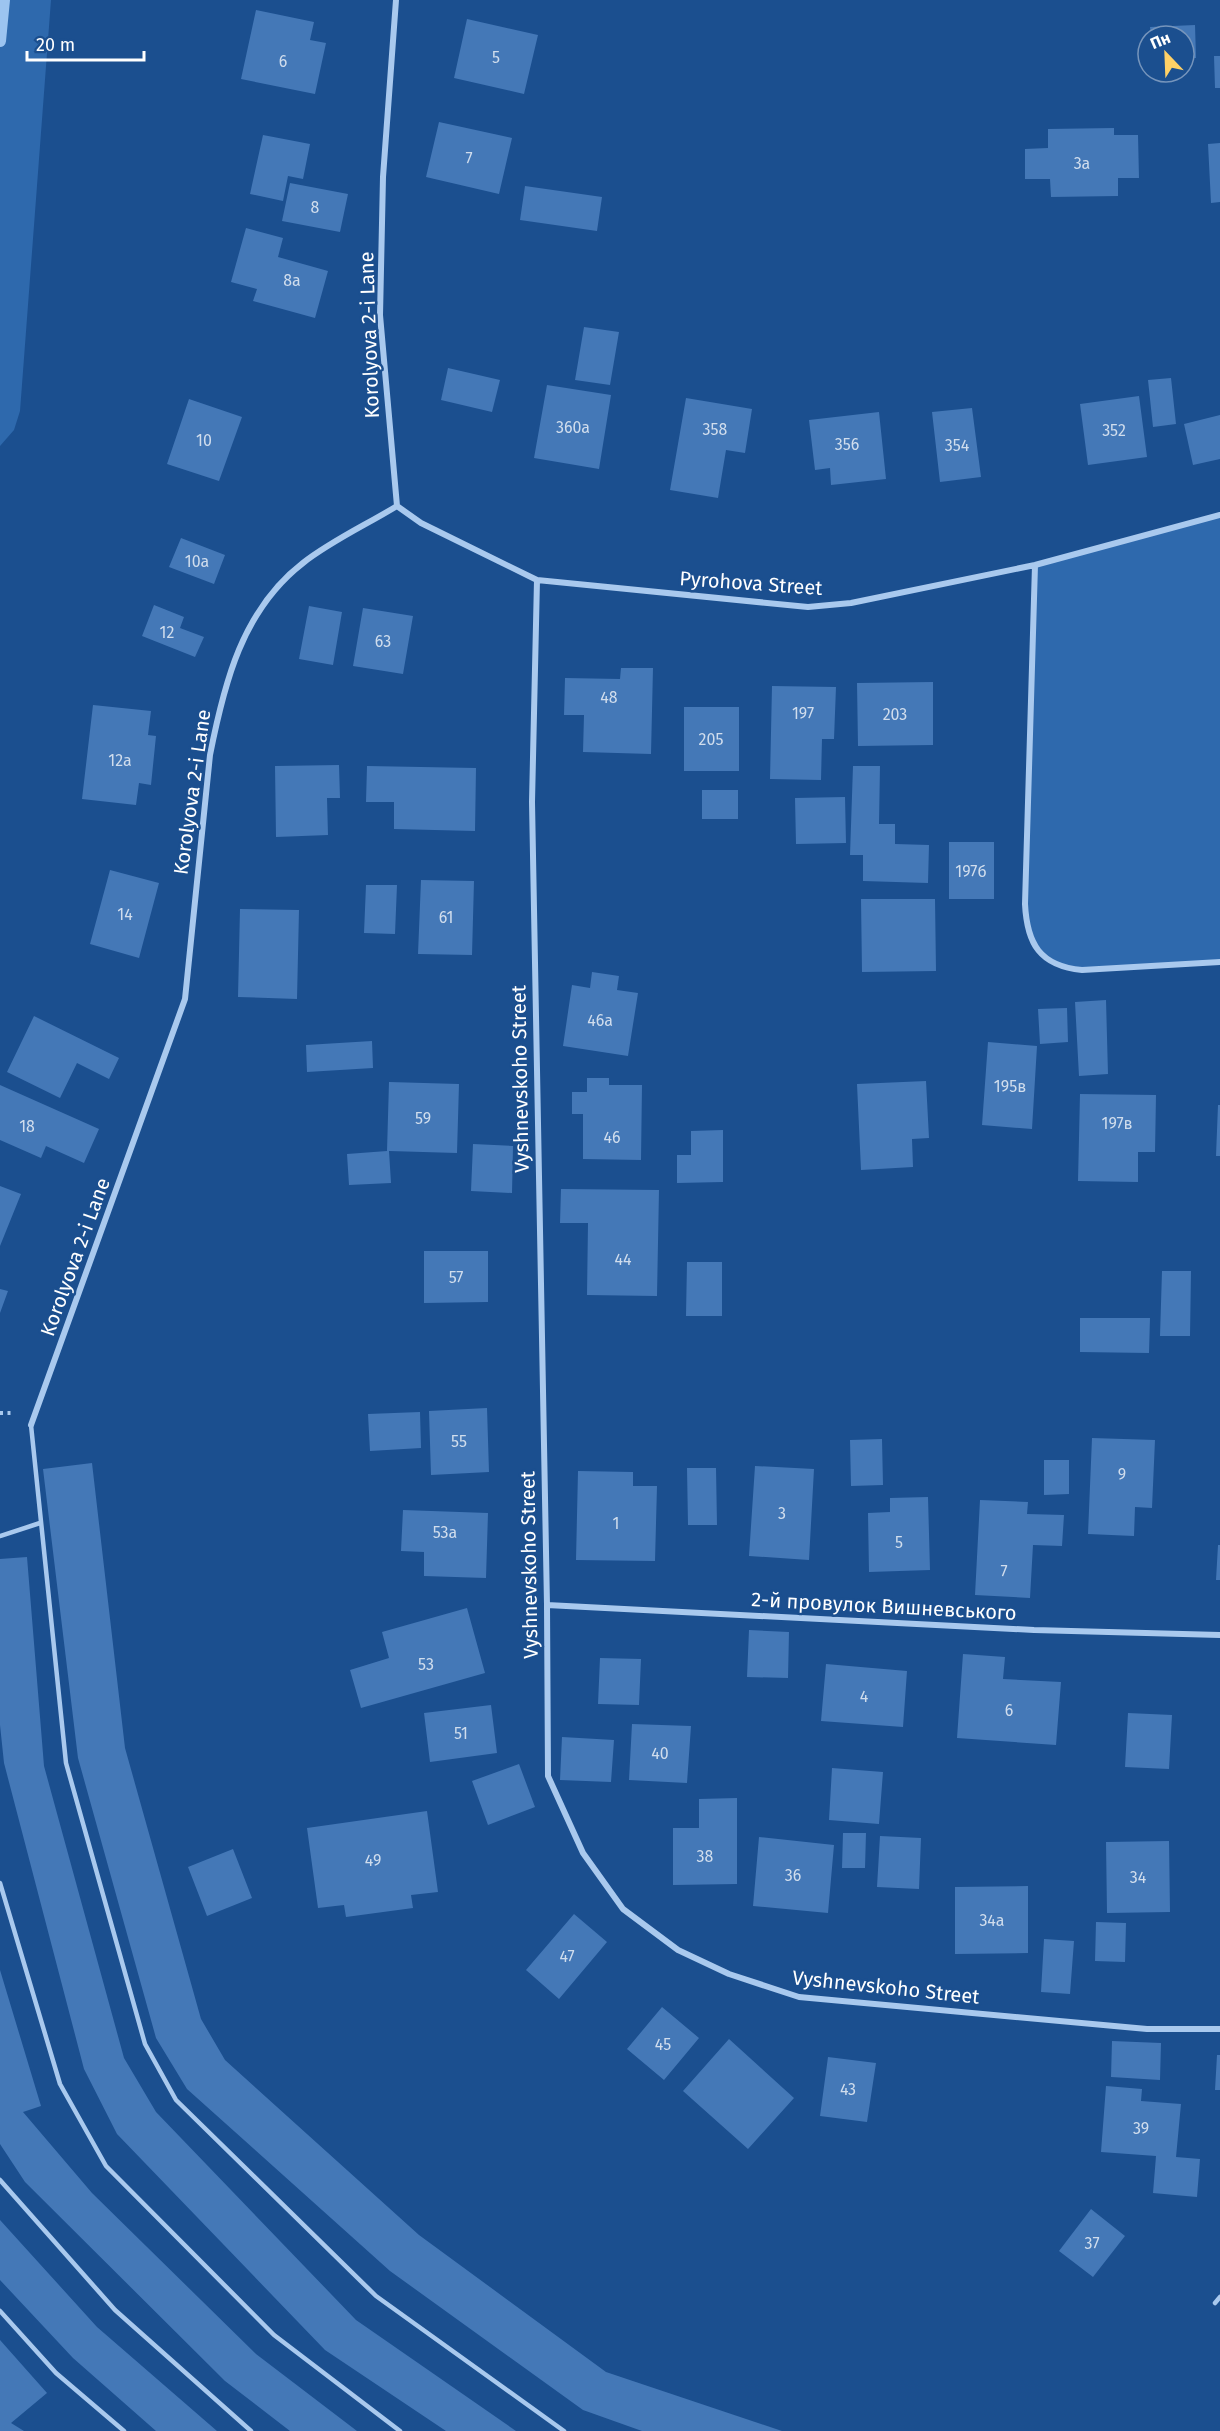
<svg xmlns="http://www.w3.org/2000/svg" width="1220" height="2431" viewBox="0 0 1220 2431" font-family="'Fira Sans',sans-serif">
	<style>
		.green { fill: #2e69ad }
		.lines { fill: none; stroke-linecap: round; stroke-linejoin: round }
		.stream { stroke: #9cc4f0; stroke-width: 12 }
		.building { fill: #4478b7 }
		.path { stroke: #a9c9ee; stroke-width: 4; stroke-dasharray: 3 4.5; stroke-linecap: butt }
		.service { stroke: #a9c9ee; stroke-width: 4.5 }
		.minor { stroke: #a9c9ee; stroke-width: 6 }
		.labels { text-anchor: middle; stroke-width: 5; stroke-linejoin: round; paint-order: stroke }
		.number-label { font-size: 16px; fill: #d0dded }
		.street-label { font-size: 20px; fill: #fff; stroke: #1b4f8f }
	</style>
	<rect width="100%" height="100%" fill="#1b4f8f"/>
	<path class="green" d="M 0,0 L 51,0 L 20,411 L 14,430 L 0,446 Z
		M 1220,515 L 1220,962 L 1066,969 L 1041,955 L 1026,924 L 1035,565 Z"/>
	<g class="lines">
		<path class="stream" d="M 0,41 L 4,0"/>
	</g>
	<path class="building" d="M 256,10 L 314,22 L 310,40 L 326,43 L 315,94 L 241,79 Z
		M 467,19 L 538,35 L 524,94 L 454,78 Z
		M 1195,25 L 1196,58 L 1184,58 L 1184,36 L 1151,36 L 1150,27 Z
		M 1214,56 L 1220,56 L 1220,88 L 1215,88 Z
		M 439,122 L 512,138 L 499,194 L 426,177 Z
		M 1114,128 L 1114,135 L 1138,135 L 1139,178 L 1118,178 L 1118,196 L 1051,197 L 1050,179 L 1025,179 L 1025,149 L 1048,148 L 1048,129 Z
		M 263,135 L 310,144 L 303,179 L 288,176 L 283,201 L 250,194 Z
		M 1220,143 L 1220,202 L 1211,203 L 1208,144 Z
		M 290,183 L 348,194 L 340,232 L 282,221 Z
		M 525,186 L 602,197 L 597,231 L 520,220 Z
		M 246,228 L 283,238 L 278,257 L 328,271 L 315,318 L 253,301 L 257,289 L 231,282 Z
		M 584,327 L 619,332 L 610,385 L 575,380 Z
		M 448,368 L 500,380 L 492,412 L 441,400 Z
		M 1171,378 L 1176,424 L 1153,427 L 1148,380 Z
		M 547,385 L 611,395 L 599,469 L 534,458 Z
		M 1139,396 L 1147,457 L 1088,465 L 1080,404 Z
		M 686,398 L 752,409 L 745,453 L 726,450 L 718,498 L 670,490 Z
		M 189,399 L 242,417 L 219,481 L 167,464 Z
		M 972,408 L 981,477 L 940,482 L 932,412 Z
		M 879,412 L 886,479 L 831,485 L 830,468 L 815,470 L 809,420 Z
		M 1220,415 L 1220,459 L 1193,465 L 1184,424 Z
		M 181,538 L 225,555 L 214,584 L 169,567 Z
		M 154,605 L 184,617 L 180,628 L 204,637 L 195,657 L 142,636 Z
		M 309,606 L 342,612 L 333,665 L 299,659 Z
		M 363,608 L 413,616 L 403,674 L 353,666 Z
		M 621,668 L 653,668 L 651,754 L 583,752 L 584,715 L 564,715 L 565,678 L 620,679 Z
		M 933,682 L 933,745 L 858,746 L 857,683 Z
		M 772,686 L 836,687 L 834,739 L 822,739 L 821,780 L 770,779 Z
		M 93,705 L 151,711 L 148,735 L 156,736 L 151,785 L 139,783 L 136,805 L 82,799 Z
		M 684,707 L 739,707 L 739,771 L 684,771 Z
		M 339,765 L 340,798 L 327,798 L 328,835 L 276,837 L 275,766 Z
		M 367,766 L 476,768 L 475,831 L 394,829 L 394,802 L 366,802 Z
		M 853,766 L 880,766 L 879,824 L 895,824 L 895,844 L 929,845 L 928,883 L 863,881 L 863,855 L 850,855 Z
		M 702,790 L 738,790 L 738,819 L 702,819 Z
		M 845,797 L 846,843 L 796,844 L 795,798 Z
		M 949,842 L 994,842 L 994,899 L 949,899 Z
		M 110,870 L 159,883 L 139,958 L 90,944 Z
		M 421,880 L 474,881 L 472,955 L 418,954 Z
		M 366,885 L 397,885 L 395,934 L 364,933 Z
		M 861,899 L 935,899 L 936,971 L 862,972 Z
		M 240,909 L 299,910 L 297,999 L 238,997 Z
		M 592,972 L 619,976 L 617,990 L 638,993 L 628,1056 L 563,1046 L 572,985 L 590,988 Z
		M 1106,1000 L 1108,1074 L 1079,1076 L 1075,1002 Z
		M 1067,1008 L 1068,1042 L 1040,1044 L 1038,1009 Z
		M 34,1016 L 119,1058 L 109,1079 L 77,1063 L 60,1098 L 7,1072 Z
		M 372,1041 L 373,1068 L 307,1072 L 306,1045 Z
		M 988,1042 L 1037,1046 L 1032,1129 L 982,1125 Z
		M 587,1078 L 609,1078 L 609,1085 L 642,1085 L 641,1160 L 583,1159 L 583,1114 L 572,1114 L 572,1092 L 587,1092 Z
		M 926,1081 L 929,1138 L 912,1139 L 913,1167 L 861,1170 L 857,1084 Z
		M 389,1082 L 459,1084 L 457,1153 L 389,1151 L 391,1183 L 349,1185 L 347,1154 L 387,1151 Z
		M 0,1085 L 99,1129 L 84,1163 L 46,1146 L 41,1158 L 0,1140 Z
		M 1080,1094 L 1156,1095 L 1155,1152 L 1138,1152 L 1138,1182 L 1078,1181 Z
		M 1218,1105 L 1220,1105 L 1220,1156 L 1216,1156 Z
		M 723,1130 L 723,1182 L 677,1183 L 677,1155 L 691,1155 L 691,1131 Z
		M 473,1144 L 513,1146 L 512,1193 L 471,1191 Z
		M 0,1186 L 21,1194 L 0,1246 Z
		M 561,1189 L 659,1190 L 657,1296 L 587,1295 L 588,1223 L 560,1223 Z
		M 424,1251 L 488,1251 L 488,1302 L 424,1303 Z
		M 687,1262 L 722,1262 L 722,1316 L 686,1316 Z
		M 1162,1271 L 1191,1271 L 1190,1336 L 1160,1336 Z
		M 0,1289 L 8,1291 L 0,1313 Z
		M 1080,1318 L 1150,1318 L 1149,1353 L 1080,1352 Z
		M 487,1408 L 489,1472 L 431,1475 L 429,1411 Z
		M 420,1412 L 421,1448 L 370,1451 L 368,1414 Z
		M 1092,1438 L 1155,1440 L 1152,1508 L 1135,1507 L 1134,1536 L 1088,1534 Z
		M 882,1439 L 883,1485 L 851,1486 L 850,1440 Z
		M 1044,1460 L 1069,1460 L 1069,1494 L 1044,1495 Z
		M 92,1463 L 125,1748 L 201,2019 L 225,2060 L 419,2235 L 606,2372 L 782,2431 L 642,2431 L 583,2410 L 390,2271 L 187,2089 L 156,2038 L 78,1758 L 43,1469 Z
		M 755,1466 L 814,1469 L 809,1560 L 749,1556 Z
		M 687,1468 L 716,1468 L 717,1525 L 688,1525 Z
		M 578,1471 L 633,1472 L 633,1486 L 657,1486 L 655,1561 L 576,1560 Z
		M 928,1497 L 930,1570 L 869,1572 L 868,1513 L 890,1512 L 890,1498 Z
		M 980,1500 L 1028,1502 L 1027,1514 L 1064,1515 L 1062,1546 L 1033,1545 L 1030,1598 L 975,1595 Z
		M 403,1510 L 488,1513 L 486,1578 L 424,1576 L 424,1552 L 401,1551 Z
		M 1218,1545 L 1220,1545 L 1220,1580 L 1216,1580 Z
		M 27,1557 L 44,1766 L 124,2058 L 156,2112 L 356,2320 L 516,2431 L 446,2431 L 325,2350 L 117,2134 L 84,2069 L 4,1763 L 0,1725 L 0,1559 Z
		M 467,1608 L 485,1673 L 361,1708 L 350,1670 L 389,1658 L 382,1632 Z
		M 749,1630 L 789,1632 L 788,1678 L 747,1677 Z
		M 963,1654 L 1005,1657 L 1003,1679 L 1061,1682 L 1056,1745 L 957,1738 Z
		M 600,1658 L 641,1659 L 639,1705 L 598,1704 Z
		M 826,1664 L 907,1671 L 903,1727 L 821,1721 Z
		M 491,1705 L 497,1753 L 430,1762 L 424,1713 Z
		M 1128,1713 L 1172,1715 L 1169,1769 L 1125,1767 Z
		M 632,1724 L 691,1726 L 687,1783 L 629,1780 Z
		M 562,1737 L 614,1740 L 611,1782 L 560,1780 Z
		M 519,1764 L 535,1807 L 488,1825 L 472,1781 Z
		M 832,1768 L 883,1772 L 879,1824 L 829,1820 Z
		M 737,1798 L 737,1884 L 673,1885 L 673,1828 L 699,1828 L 699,1799 Z
		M 427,1811 L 438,1892 L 411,1895 L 413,1908 L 346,1917 L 344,1905 L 318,1908 L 307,1828 Z
		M 843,1833 L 866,1833 L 865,1868 L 842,1868 Z
		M 880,1836 L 921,1838 L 919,1889 L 877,1887 Z
		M 759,1837 L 834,1845 L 828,1913 L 753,1906 Z
		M 1169,1841 L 1170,1912 L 1107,1913 L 1106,1842 Z
		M 233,1849 L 252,1898 L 207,1916 L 188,1867 Z
		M 1028,1886 L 1028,1953 L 955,1954 L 955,1887 Z
		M 574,1914 L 607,1942 L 559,1999 L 526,1970 Z
		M 1096,1922 L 1126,1923 L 1125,1962 L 1095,1961 Z
		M 1044,1939 L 1074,1941 L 1070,1994 L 1041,1992 Z
		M 0,1970 L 41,2106 L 23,2112 L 92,2193 L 256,2354 L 357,2431 L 290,2431 L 225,2381 L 25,2182 L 0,2144 Z
		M 662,2007 L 699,2038 L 664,2080 L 627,2049 Z
		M 729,2039 L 794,2098 L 748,2149 L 683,2091 Z
		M 1112,2041 L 1161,2043 L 1160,2080 L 1111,2077 Z
		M 1217,2055 L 1220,2055 L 1220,2090 L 1215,2090 Z
		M 828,2057 L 876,2063 L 867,2122 L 820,2116 Z
		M 1106,2086 L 1142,2089 L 1141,2101 L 1181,2104 L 1176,2157 L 1200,2159 L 1197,2197 L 1153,2193 L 1156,2156 L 1101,2152 Z
		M 1091,2209 L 1125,2236 L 1093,2277 L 1059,2251 Z
		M 0,2220 L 97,2327 L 217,2431 L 156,2431 L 73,2358 L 0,2280 Z
		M 0,2340 L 47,2393 L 11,2423 L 24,2431 L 0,2431 Z"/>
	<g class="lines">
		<path class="path" d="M 0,1413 L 11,1413"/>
		<path class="service" d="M 31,1425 L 66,1763 L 145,2044 L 176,2100 L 376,2296 L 564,2431
			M 0,1536 L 40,1523
			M 0,1883 L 60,2084 L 106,2166 L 274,2335 L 400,2431
			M 0,2180 L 115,2310 L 251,2431
			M 1215,2303 L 1220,2297
			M 0,2311 L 56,2373 L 124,2431"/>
		<path class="minor" d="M 397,506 L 421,523 L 537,580 L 808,607 L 851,603 L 1035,565 L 1220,515
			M 1035,565 L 1025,904 C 1027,944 1040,966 1082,970 L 1220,962
			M 537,580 L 532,802 L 547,1605 L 548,1776 L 583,1853 L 623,1909 L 678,1950 L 729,1974 L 799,1997 L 1147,2029 L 1220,2029
			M 31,1425 L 185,999 L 210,755 C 224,684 242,610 303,563 C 331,541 366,525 397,506 L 380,315 L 383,177 L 396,0
			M 547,1605 L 1034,1630 L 1220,1635"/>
	</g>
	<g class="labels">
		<g class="number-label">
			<text x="496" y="63">5</text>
			<text x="283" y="67">6</text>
			<text x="469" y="164">7</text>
			<text x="1082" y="169">3а</text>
			<text x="315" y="213">8</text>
			<text x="292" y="286">8а</text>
			<text x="573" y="433">360а</text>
			<text x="715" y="435">358</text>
			<text x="1114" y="436">352</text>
			<text x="204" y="446">10</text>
			<text x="847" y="450">356</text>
			<text x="957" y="451">354</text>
			<text x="197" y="567">10а</text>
			<text x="167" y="638">12</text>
			<text x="383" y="647">63</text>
			<text x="609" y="703">48</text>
			<text x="803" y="719">197</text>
			<text x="895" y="720">203</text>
			<text x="711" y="745">205</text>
			<text x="120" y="766">12а</text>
			<text x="971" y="877">197б</text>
			<text x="125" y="920">14</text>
			<text x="446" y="923">61</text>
			<text x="600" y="1026">46а</text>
			<text x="1010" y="1092">195в</text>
			<text x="423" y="1124">59</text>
			<text x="1117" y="1129">197в</text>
			<text x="27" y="1132">18</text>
			<text x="612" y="1143">46</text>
			<text x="623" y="1265">44</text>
			<text x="456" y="1283">57</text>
			<text x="459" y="1447">55</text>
			<text x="1122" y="1480">9</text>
			<text x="782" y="1519">3</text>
			<text x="616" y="1529">1</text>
			<text x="445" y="1538">53а</text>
			<text x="899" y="1548">5</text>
			<text x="1004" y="1577">7</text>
			<text x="426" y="1670">53</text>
			<text x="864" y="1702">4</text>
			<text x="1009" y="1716">6</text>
			<text x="461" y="1739">51</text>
			<text x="660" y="1759">40</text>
			<text x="705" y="1862">38</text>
			<text x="373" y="1866">49</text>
			<text x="793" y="1881">36</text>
			<text x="1138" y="1883">34</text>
			<text x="992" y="1926">34а</text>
			<text x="567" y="1962">47</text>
			<text x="663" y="2050">45</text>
			<text x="848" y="2095">43</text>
			<text x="1141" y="2134">39</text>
			<text x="1092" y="2249">37</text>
		</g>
		<g class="street-label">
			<text transform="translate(369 335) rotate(-92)" y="7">Korolyova 2-i Lane</text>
			<text transform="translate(751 583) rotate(4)" y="7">Pyrohova Street</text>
			<text transform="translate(192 792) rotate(-82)" y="7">Korolyova 2-i Lane</text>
			<text transform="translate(520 1079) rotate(-91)" y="7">Vyshnevskoho Street</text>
			<text transform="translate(75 1257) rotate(-70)" y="7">Korolyova 2-i Lane</text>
			<text transform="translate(529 1565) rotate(-91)" y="7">Vyshnevskoho Street</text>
			<text transform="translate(884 1606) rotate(3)" y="7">2-й провулок Вишневського</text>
			<text transform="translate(886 1987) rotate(6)" y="7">Vyshnevskoho Street</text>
		</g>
	</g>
	<g transform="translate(1166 54) rotate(337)"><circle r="28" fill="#1b4f8f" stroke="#7695bc" stroke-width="1.5"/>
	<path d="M0-4.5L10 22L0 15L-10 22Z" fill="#ffd166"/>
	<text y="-9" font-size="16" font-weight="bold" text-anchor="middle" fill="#ffffff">Пн</text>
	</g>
	<path d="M27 51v9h117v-9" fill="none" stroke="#ffffff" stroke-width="3"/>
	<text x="36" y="51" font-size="18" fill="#ffffff" stroke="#1b4f8f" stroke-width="4.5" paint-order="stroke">20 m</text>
</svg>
